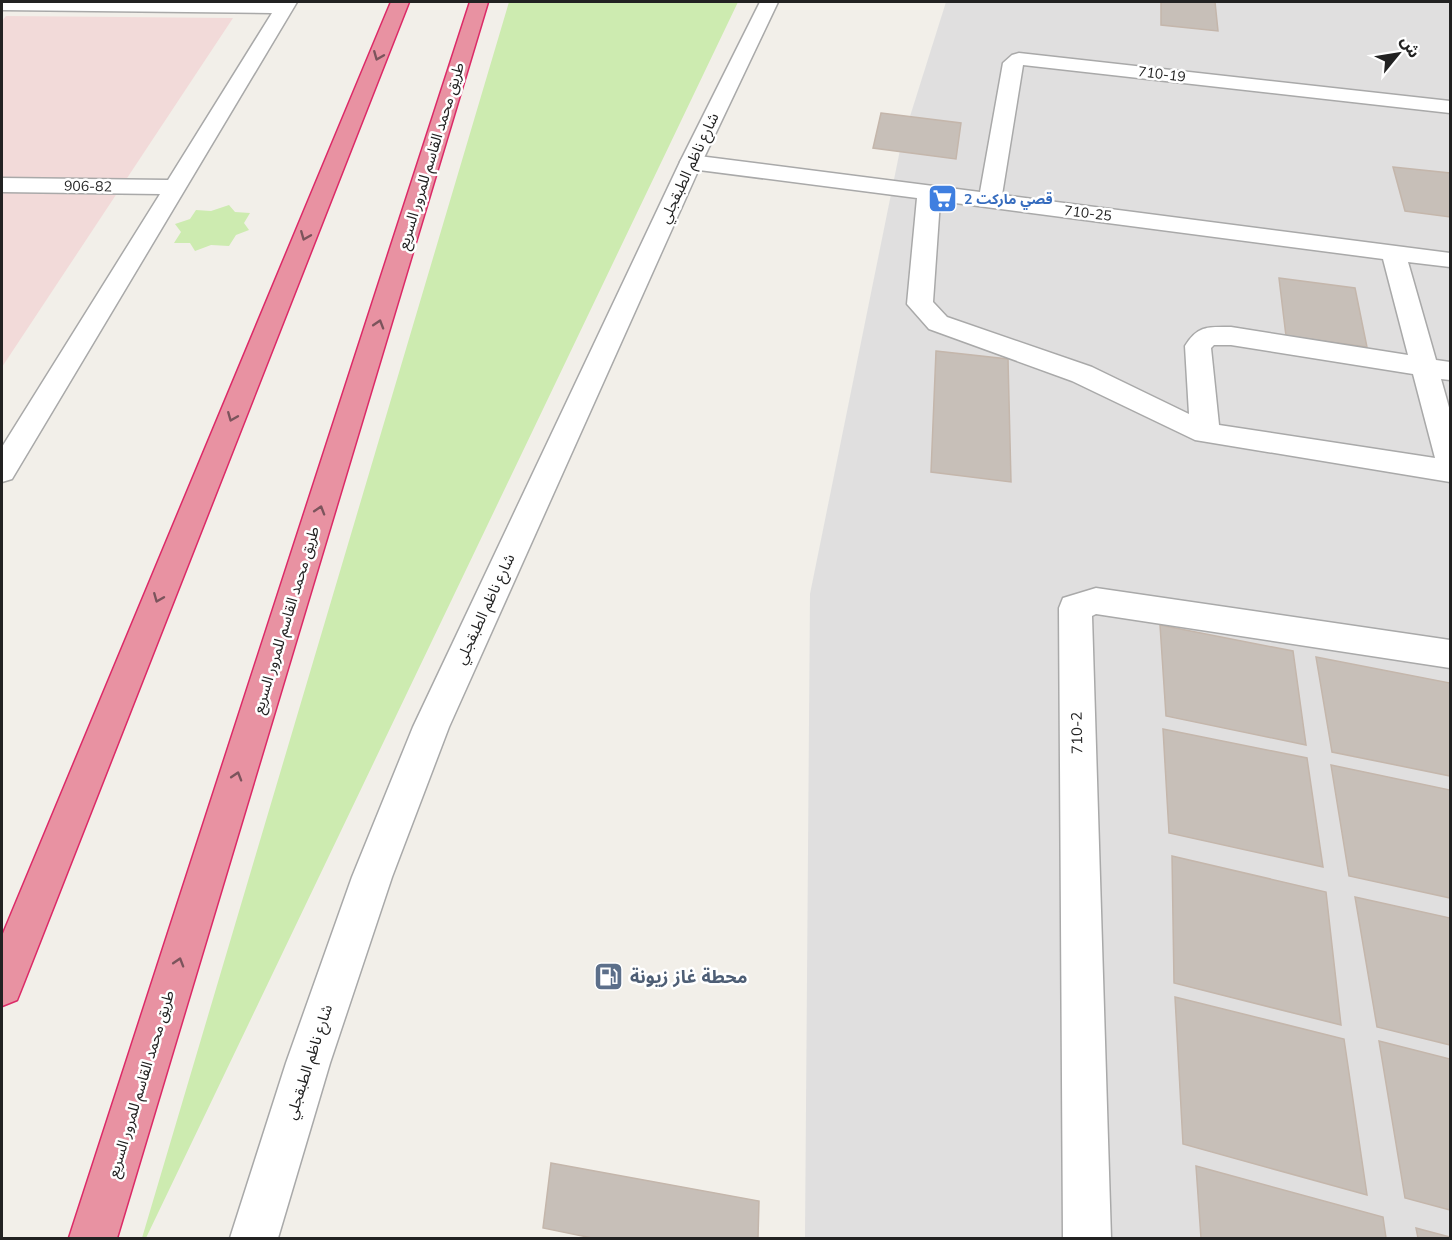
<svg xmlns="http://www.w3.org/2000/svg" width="1452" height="1240" viewBox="0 0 1452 1240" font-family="Mulish,'Noto Sans Arabic',sans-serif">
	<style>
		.residential { fill: #e0dfdf }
		.commercial { fill: #f2dad9 }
		.grass { fill: #cdebb0 }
		.building { fill: #c7bfb8; stroke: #c4b6ab; stroke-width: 1.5 }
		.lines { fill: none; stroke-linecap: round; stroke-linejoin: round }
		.minor-casing { stroke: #a9a9a9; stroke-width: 3 }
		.tertiary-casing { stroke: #a9a9a9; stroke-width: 3 }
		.motorway-casing { stroke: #dc2a67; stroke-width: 3 }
		.minor { fill: #fff; fill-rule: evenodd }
		.tertiary { fill: #fff; fill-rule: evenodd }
		.motorway { fill: #e892a2; fill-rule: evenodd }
		.oneway { stroke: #7b545c }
		.labels { text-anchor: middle; stroke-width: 5; stroke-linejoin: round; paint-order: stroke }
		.far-street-label { font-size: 14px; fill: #222; stroke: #fff }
		.far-shop-label { font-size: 14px; font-weight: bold; fill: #366cbe; stroke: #fff; text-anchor: start }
		.street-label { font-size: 15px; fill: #222; stroke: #fff }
		.near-service-label { font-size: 18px; font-weight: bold; fill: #4e5e75; stroke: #fff; text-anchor: start }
	</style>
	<rect width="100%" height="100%" fill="#f2efe9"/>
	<path class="residential" d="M 946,2 L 1450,2 L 1450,1238 L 805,1238 L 810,594 L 901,145 Z"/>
	<path class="commercial" d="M 6,16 L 233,18 L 2,367 L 2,21 Z"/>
	<path class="grass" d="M 509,2 L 738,2 L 146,1238 L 142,1238 Z
		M 229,205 L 235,212 L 250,213 L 244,223 L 249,230 L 236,235 L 229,246 L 211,245 L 195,251 L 190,243 L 174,243 L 181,232 L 175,224 L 190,219 L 196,210 L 211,211 Z"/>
	<path class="building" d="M 1161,2 L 1215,2 L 1218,31 L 1161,25 Z
		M 881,113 L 961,123 L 956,159 L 873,148 Z
		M 1393,167 L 1450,173 L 1450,217 L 1405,211 Z
		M 1279,278 L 1355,288 L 1367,347 L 1286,336 Z
		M 936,351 L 1008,359 L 1011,482 L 931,472 Z
		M 1160,625 L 1293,651 L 1306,745 L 1166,716 Z
		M 1316,657 L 1450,683 L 1450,776 L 1332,752 Z
		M 1163,729 L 1307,758 L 1323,867 L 1169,833 Z
		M 1331,765 L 1450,790 L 1450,898 L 1349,876 Z
		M 1172,856 L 1326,892 L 1341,1025 L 1174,983 Z
		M 1355,897 L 1450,918 L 1450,1045 L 1377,1027 Z
		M 1175,997 L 1344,1039 L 1367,1195 L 1183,1144 Z
		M 1379,1041 L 1450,1059 L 1450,1210 L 1405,1198 Z
		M 551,1163 L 759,1201 L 758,1238 L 592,1238 L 543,1228 Z
		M 1196,1166 L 1383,1217 L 1386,1238 L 1201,1238 Z
		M 1416,1228 L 1450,1237 L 1450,1238 L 1418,1238 Z"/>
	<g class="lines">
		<defs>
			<path id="minor" d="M 2,2 L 297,2 L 12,479 L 2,482 L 2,447 L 160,194 L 2,192 L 2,178 L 168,180 L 272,13 L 2,10 Z
				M 1019,53 L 1450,101 L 1450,113 L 1023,65 L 1002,195 L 1450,253 L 1450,267 L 1408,262 L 1436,360 L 1450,362 L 1450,380 L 1441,379 L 1450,411 L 1450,482 L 1195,440 L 1072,381 L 929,329 L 907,304 L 917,198 L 691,169 L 683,167 L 680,162 L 683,157 L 691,155 L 980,192 L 1003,63 L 1012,55 ZM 940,201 L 1383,259 L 1408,355 L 1231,327 C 1208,327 1198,325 1185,346 L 1189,414 L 1092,367 L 947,317 L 933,302 ZM 1214,345 L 1231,345 L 1413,374 L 1435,458 L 1219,425 L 1211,348 Z
				M 1096,588 L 1450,640 L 1450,668 L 1096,614 L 1092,616 L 1111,1238 L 1063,1238 L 1059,608 L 1063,598 Z"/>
			<path id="tertiary" d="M 760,2 L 778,2 L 702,162 L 449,727 L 392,877 L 330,1063 L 278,1238 L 230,1238 L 286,1063 L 352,877 L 413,727 L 680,162 Z"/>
			<path id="motorway" d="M 391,2 L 409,2 L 23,985 L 17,1000 L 2,1006 L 2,936 Z
				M 470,2 L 488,2 L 117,1238 L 69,1238 Z"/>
		</defs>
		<use href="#minor" class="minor-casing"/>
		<use href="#tertiary" class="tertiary-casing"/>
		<use href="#motorway" class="motorway-casing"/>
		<use href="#minor" class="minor"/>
		<use href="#tertiary" class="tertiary"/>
		<use href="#motorway" class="motorway"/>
	</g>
	<defs><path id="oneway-chevron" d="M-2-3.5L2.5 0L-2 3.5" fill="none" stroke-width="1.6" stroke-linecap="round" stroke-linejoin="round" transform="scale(1.5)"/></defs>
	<g class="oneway">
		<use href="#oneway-chevron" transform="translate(378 56) rotate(112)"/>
		<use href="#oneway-chevron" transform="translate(305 236) rotate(112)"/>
		<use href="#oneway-chevron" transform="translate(379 324) rotate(-73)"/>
		<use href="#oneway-chevron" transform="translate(232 417) rotate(112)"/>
		<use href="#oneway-chevron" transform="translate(320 510) rotate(-73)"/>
		<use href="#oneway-chevron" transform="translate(158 598) rotate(112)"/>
		<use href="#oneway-chevron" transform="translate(237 776) rotate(-73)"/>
		<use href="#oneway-chevron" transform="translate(179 962) rotate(-73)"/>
	</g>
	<defs>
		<symbol id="supermarket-square" viewBox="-11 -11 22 22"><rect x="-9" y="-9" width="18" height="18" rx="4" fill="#3f7fe0" stroke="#fff"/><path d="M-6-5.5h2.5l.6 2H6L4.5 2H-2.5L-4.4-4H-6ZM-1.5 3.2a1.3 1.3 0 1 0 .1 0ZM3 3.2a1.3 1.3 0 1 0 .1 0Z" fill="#fff"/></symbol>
		<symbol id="fuel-square" viewBox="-11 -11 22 22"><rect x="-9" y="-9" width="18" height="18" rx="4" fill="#5c6f8a" stroke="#fff"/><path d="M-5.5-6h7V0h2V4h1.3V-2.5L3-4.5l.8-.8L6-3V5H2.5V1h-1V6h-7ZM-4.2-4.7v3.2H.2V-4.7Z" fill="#fff"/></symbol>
	</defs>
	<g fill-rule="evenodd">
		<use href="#supermarket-square" x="926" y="182" width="33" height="33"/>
		<use href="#fuel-square" x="592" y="960" width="33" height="33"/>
	</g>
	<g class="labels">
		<g class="far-street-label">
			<text transform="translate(1162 74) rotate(7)" y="5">710-19</text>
			<text transform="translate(88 186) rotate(1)" y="5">906-82</text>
			<text transform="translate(1088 213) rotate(7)" y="5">710-25</text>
		</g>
		<g class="far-shop-label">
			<text x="964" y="204">قصي ماركت 2</text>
		</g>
		<g class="street-label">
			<text transform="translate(431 156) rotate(-73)" y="5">طريق محمد القاسم للمرور السريع</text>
			<text transform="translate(689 168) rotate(-65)" y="5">شارع ناظم الطبقجلي</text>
			<text transform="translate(485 609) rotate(-65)" y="5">شارع ناظم الطبقجلي</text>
			<text transform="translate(286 620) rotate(-73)" y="5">طريق محمد القاسم للمرور السريع</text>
			<text transform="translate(1077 733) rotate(-91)" y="5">710-2</text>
			<text transform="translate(309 1062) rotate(-72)" y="5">شارع ناظم الطبقجلي</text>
			<text transform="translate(141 1084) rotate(-73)" y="5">طريق محمد القاسم للمرور السريع</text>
		</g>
		<g class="near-service-label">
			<text x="630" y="983">محطة غاز زيونة</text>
		</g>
	</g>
	<rect width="1452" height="1240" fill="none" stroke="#222222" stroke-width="6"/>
	<g transform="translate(1398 54) rotate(60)" stroke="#ffffff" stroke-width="4.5" paint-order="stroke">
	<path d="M0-4.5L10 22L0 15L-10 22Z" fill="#222222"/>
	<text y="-9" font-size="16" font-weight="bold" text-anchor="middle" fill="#222222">ش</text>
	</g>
</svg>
